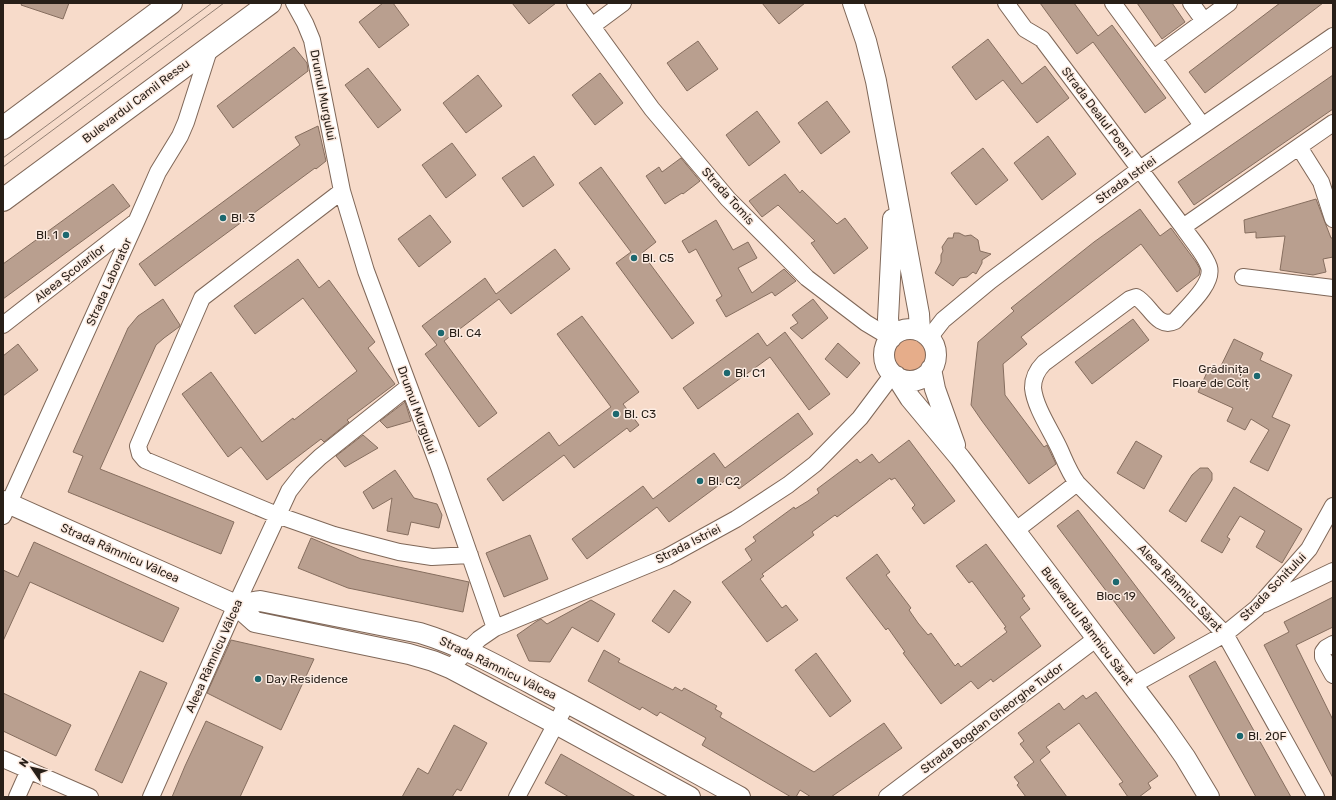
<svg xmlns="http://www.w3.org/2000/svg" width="1336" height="800" viewBox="0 0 1336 800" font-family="Rubik,sans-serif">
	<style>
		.green { fill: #e6ad8a }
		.building { fill: #b99f8f; stroke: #866e5f }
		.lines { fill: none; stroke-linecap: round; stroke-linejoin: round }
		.minor-casing { stroke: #7f6758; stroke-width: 18 }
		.tertiary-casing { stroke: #7f6758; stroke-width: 22 }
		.primary-casing { stroke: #7f6758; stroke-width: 24 }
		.minor { stroke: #fff; stroke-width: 16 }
		.tertiary { stroke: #fff; stroke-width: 20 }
		.primary { stroke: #fff; stroke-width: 22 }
		.tram { stroke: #938074; stroke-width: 1 }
		.poi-dot { fill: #1c686f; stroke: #fcebe1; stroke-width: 1.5 }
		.labels { text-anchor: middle; stroke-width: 3; stroke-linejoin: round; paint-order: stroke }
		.street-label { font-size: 12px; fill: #281f18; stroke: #fcebe1 }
		.poi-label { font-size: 12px; fill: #281f18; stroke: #fcebe1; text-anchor: start }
	</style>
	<rect width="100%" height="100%" fill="#f7dbca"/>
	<path class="green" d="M892 355a18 18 0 1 1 36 0a18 18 0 1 1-36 0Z"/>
	<path class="building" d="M 22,3 L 69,3 L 63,19 L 21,5 Z
		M 383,3 L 393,3 L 409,25 L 379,48 L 359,22 Z
		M 512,3 L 556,3 L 529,24 Z
		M 762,3 L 805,3 L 779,24 Z
		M 1040,3 L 1074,3 L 1098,36 L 1112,25 L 1166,98 L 1145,113 L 1093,42 L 1077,54 Z
		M 1137,3 L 1172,3 L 1185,22 L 1162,39 Z
		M 1280,3 L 1323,3 L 1205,93 L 1189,72 Z
		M 988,39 L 1022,84 L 1045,66 L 1069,98 L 1037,123 L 1003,80 L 976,100 L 952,67 Z
		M 698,41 L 718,69 L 687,91 L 667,63 Z
		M 294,47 L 307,63 L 308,71 L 233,128 L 217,106 Z
		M 368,68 L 401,110 L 378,128 L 345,85 Z
		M 600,73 L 623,103 L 595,125 L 572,95 Z
		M 478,75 L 502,106 L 466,133 L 443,103 Z
		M 1333,75 L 1333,109 L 1194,205 L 1178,182 Z
		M 827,101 L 850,132 L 821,154 L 798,123 Z
		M 757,111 L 780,142 L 749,166 L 726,135 Z
		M 318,126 L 326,161 L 316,169 L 315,168 L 155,286 L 139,264 L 300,145 L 295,137 Z
		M 1048,136 L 1076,174 L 1042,200 L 1014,163 Z
		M 452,143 L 476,175 L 446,198 L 422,165 Z
		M 983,148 L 1008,180 L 976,205 L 951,173 Z
		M 534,156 L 554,185 L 523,207 L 502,178 Z
		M 681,158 L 700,181 L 683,194 L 682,193 L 665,204 L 646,176 L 659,167 L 662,172 Z
		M 601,167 L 656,242 L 642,253 L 694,323 L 672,339 L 616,263 L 631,252 L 579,183 Z
		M 785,174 L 800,193 L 802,190 L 837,224 L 845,218 L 868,248 L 834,274 L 811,243 L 815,241 L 778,205 L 762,217 L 749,201 Z
		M 113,184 L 130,206 L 3,299 L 3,264 Z
		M 1316,199 L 1331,238 L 1333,238 L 1333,257 L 1323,259 L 1326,272 L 1313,275 L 1280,270 L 1285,236 L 1256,238 L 1256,232 L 1245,233 L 1244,220 Z
		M 1140,209 L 1160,236 L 1171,228 L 1196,262 L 1200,269 L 1199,275 L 1177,292 L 1141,244 L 1021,337 L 1027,344 L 1003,364 L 1005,395 L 1044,447 L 1047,445 L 1056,464 L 1029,484 L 982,421 L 971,405 L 978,342 L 1014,311 L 1011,308 L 1094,242 Z
		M 430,215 L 451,242 L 419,267 L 398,239 Z
		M 716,220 L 733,250 L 748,242 L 757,258 L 738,268 L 752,293 L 784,269 L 796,281 L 775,296 L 772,292 L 726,317 L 716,300 L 722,296 L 696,249 L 689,253 L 682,241 Z
		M 954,233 L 959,233 L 965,236 L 971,235 L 978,240 L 980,251 L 991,254 L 982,260 L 982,263 L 976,274 L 973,272 L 967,277 L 960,278 L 953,286 L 935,273 L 941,262 L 941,255 L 943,251 L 942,247 L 948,238 L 953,238 Z
		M 555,249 L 570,269 L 511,314 L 499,299 L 444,341 L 497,413 L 479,427 L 425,354 L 437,345 L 422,326 L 485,278 L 496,294 Z
		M 298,259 L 319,288 L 329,280 L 375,342 L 368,348 L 395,384 L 347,420 L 349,422 L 324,442 L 321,439 L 267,480 L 241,447 L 228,457 L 182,394 L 211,372 L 262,442 L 293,418 L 294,420 L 357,371 L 303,298 L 255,334 L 234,306 Z
		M 163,299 L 180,325 L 179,327 L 164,338 L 156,345 L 100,469 L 234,522 L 221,554 L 68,492 L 83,456 L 73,452 L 128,328 L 138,316 Z
		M 813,299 L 828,318 L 802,339 L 790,328 L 798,323 L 792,315 Z
		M 582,316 L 639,392 L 623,404 L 639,425 L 630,432 L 627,428 L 574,468 L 564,455 L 503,501 L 487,479 L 549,432 L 559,446 L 611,407 L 557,334 Z
		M 1133,319 L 1149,340 L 1092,384 L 1075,362 Z
		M 785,332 L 830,394 L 809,410 L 770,357 L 698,409 L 683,388 L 758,333 L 767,346 Z
		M 1234,339 L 1263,353 L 1260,360 L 1292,375 L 1272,417 L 1290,425 L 1268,471 L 1250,462 L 1269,430 L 1251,419 L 1245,430 L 1227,421 L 1233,408 L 1198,392 L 1209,368 L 1218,372 Z
		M 838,343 L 860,363 L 847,378 L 825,359 Z
		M 18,344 L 38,370 L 3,396 L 3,356 Z
		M 405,402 L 411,421 L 387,428 L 380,421 Z
		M 798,413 L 813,434 L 739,489 L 730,477 L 669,522 L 657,507 L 587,559 L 572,539 L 643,486 L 653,499 L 714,453 L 725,468 Z
		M 363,435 L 378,448 L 345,467 L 336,456 Z
		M 909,440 L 955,501 L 924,524 L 912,508 L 915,505 L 895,478 L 891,480 L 890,478 L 837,517 L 835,515 L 812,532 L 814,535 L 762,574 L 764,576 L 760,579 L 782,608 L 786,605 L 798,620 L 767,642 L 722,582 L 752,560 L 745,549 L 756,541 L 753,537 L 794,507 L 795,509 L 808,501 L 819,493 L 817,489 L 857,459 L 860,463 L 872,454 L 879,463 Z
		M 1136,441 L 1162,456 L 1144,489 L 1117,473 Z
		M 1200,468 L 1208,468 L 1212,473 L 1212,480 L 1186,522 L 1169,511 L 1192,475 Z
		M 395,470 L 414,498 L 437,504 L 442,515 L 439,528 L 411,522 L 408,535 L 387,531 L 392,498 L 373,509 L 363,492 Z
		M 1234,487 L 1302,529 L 1282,563 L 1256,547 L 1265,531 L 1240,516 L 1227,537 L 1230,539 L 1222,553 L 1201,541 Z
		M 1078,510 L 1175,638 L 1154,654 L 1057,526 Z
		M 530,535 L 548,579 L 504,597 L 486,553 Z
		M 311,538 L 361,559 L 469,582 L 463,612 L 348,588 L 298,568 Z
		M 34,542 L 179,608 L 163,642 L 30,582 L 3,641 L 3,570 L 18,577 Z
		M 986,544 L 1025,596 L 1022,598 L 1030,609 L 1020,617 L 1041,646 L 993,682 L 991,679 L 978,689 L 971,681 L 941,704 L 903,653 L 905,652 L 888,628 L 886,630 L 846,578 L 877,554 L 890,572 L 886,575 L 911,608 L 909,610 L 918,623 L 928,635 L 931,633 L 955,666 L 958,663 L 961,667 L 1007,632 L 1004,628 L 1006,627 L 972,581 L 969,583 L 956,566 Z
		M 674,590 L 691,602 L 669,633 L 652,621 Z
		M 1333,597 L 1333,627 L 1296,645 L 1333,720 L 1333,778 L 1264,645 L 1289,632 L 1284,622 Z
		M 591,600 L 615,614 L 598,642 L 572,627 L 550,662 L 529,661 L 517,635 L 537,621 L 541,619 L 547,624 Z
		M 231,640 L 314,659 L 281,730 L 207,693 Z
		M 604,650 L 620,659 L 618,662 L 673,690 L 675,687 L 682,691 L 684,688 L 717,706 L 715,709 L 722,713 L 720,717 L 814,772 L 884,723 L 902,748 L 831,797 L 811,797 L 800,790 L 796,797 L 791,797 L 702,745 L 706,738 L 660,712 L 657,716 L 642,707 L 640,710 L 588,681 Z
		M 816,653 L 851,701 L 830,717 L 795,670 Z
		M 1215,661 L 1291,797 L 1256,797 L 1189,676 Z
		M 140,671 L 167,683 L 122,783 L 95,770 Z
		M 1096,692 L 1158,776 L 1148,783 L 1151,788 L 1139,797 L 1128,797 L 1119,784 L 1123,782 L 1079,723 L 1046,747 L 1050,752 L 1040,760 L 1067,797 L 1026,797 L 1017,785 L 1019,783 L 1014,777 L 1034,762 L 1020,744 L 1024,741 L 1018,733 L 1059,703 L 1064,710 L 1083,695 L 1086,699 Z
		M 3,693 L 71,725 L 56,756 L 3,731 Z
		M 206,721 L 263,747 L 240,797 L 172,797 L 185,766 Z
		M 454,725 L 487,743 L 461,791 L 457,789 L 452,797 L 402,797 L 418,768 L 428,774 Z
		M 561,754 L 591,771 L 636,797 L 569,797 L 545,783 Z"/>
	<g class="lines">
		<defs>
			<path id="minor" d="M 294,3 L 305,23 L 312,40 L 342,191 L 366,271 L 439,467 L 495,628
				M 575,3 L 652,109 L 728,199 L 807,278 L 866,323 L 891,338
				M 1006,3 L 1025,29 L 1042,39 L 1183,227 C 1190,238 1205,254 1209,267 C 1214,284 1186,308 1175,321 C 1157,330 1150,304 1136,297 L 1130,299 L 1044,363 C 1037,370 1033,378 1033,388 C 1035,408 1052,432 1060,450 C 1065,461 1069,472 1077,483 L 1225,634 L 1316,797
				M 1113,3 L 1202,125
				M 1191,3 L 1204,21
				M 592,26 L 623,3
				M 1154,58 L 1229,3
				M 1299,147 L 1321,182 L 1333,219
				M 342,191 L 202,298 L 138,446 L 140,454 L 145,460 L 277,515 L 334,535 L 399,552 L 432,557 L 470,555
				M 1183,227 L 1333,123
				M 1243,277 L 1333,288
				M 3,325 L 134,223
				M 929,338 L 943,320 L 990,281 L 1140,169 L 1333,36
				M 3,516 L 137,220 L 158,172 L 180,136 L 186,122 L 210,47
				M 1015,531 L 1077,483
				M 1264,604 L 1333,571
				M 1333,644 L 1326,648 L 1323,652 L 1323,657 L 1333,675
				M 450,668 L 479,639 L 495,628 L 667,557 L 736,519 L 788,485 L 815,464 L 860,418 L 893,374
				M 1133,685 L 1225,634 L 1257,608 L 1309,549 L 1333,506
				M 3,759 L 90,797
				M 17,797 L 29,770
				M 151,797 L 236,605 L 289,491 L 303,473 L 320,457 L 408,387
				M 517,797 L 567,703
				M 887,797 L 1097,638"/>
			<path id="tertiary" d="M 853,3 L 866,41 L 876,81 L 919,314 L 920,331
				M884 355a26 26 0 1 1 52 0a26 26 0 1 1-52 0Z
				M 891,338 L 888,319 L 893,219
				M 931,369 L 935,389 L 955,445
				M 896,376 L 910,398 L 960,458 L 1164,727 L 1185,757 L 1209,797
				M 3,501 L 236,605 L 255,622 L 409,654 L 433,661 L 450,668 L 556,724 L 690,797
				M 236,605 L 260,601 L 420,633 C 463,646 502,668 541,689 C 608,724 674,761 740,797"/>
			<path id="primary" d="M 3,128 L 171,3
				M 3,200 L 270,3"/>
		</defs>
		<use href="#minor" class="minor-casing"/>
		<use href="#tertiary" class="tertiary-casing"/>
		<use href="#primary" class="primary-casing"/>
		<use href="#minor" class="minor"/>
		<use href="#tertiary" class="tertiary"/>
		<use href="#primary" class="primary"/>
		<path class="tram" d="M 3,158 L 212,3
			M 3,167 L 224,3"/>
	</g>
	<g class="poi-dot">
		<circle cx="223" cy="218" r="4"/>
		<circle cx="66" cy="235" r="4"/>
		<circle cx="634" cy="258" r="4"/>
		<circle cx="441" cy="333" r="4"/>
		<circle cx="727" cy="373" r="4"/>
		<circle cx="1257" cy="376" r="4"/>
		<circle cx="616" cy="414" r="4"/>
		<circle cx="700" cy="481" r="4"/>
		<circle cx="1116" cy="582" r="4"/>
		<circle cx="258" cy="679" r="4"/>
		<circle cx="1240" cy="736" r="4"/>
	</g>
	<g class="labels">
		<g class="street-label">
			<text transform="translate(323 95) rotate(79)" y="4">Drumul Murgului</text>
			<text transform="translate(136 101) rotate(-37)" y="4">Bulevardul Camil Ressu</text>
			<text transform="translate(1097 112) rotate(53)" y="4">Strada Dealul Poeni</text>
			<text transform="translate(1126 180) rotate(-36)" y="4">Strada Istriei</text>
			<text transform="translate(728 196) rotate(48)" y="4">Strada Tomis</text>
			<text transform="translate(70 273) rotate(-38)" y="4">Aleea Școlarilor</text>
			<text transform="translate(109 282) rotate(-66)" y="4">Strada Laborator</text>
			<text transform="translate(417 410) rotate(70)" y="4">Drumul Murgului</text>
			<text transform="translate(688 544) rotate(-27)" y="4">Strada Istriei</text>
			<text transform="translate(120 553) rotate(24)" y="4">Strada Râmnicu Vâlcea</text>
			<text transform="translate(1273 587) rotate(-46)" y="4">Strada Schitului</text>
			<text transform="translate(1180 588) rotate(46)" y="4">Aleea Râmnicu Sărat</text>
			<text transform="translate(1087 626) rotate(53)" y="4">Bulevardul Râmnicu Sărat</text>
			<text transform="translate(214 656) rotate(-66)" y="4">Aleea Râmnicu Vâlcea</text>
			<text transform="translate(498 668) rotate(26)" y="4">Strada Râmnicu Vâlcea</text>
			<text transform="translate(992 718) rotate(-37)" y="4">Strada Bogdan Gheorghe Tudor</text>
		</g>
		<g class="poi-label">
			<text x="231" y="222">Bl. 3</text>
			<text x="58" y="239" text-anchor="end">Bl. 1</text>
			<text x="642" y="262">Bl. C5</text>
			<text x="449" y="337">Bl. C4</text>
			<text x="1249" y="373" text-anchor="end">Grădinița<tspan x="1249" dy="14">Floare de Colț</tspan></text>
			<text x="735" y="377">Bl. C1</text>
			<text x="624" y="418">Bl. C3</text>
			<text x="708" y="485">Bl. C2</text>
			<text x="1116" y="600" text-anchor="middle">Bloc 19</text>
			<text x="266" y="683">Day Residence</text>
			<text x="1248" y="740">Bl. 20F</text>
		</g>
	</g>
	<rect width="1336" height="800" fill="none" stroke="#281f18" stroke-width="8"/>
	<g transform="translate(32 768) rotate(304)" stroke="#fcebe1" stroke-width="3" paint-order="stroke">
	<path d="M0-3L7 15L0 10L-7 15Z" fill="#281f18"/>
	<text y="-6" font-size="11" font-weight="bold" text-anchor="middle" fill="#281f18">N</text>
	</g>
</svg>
